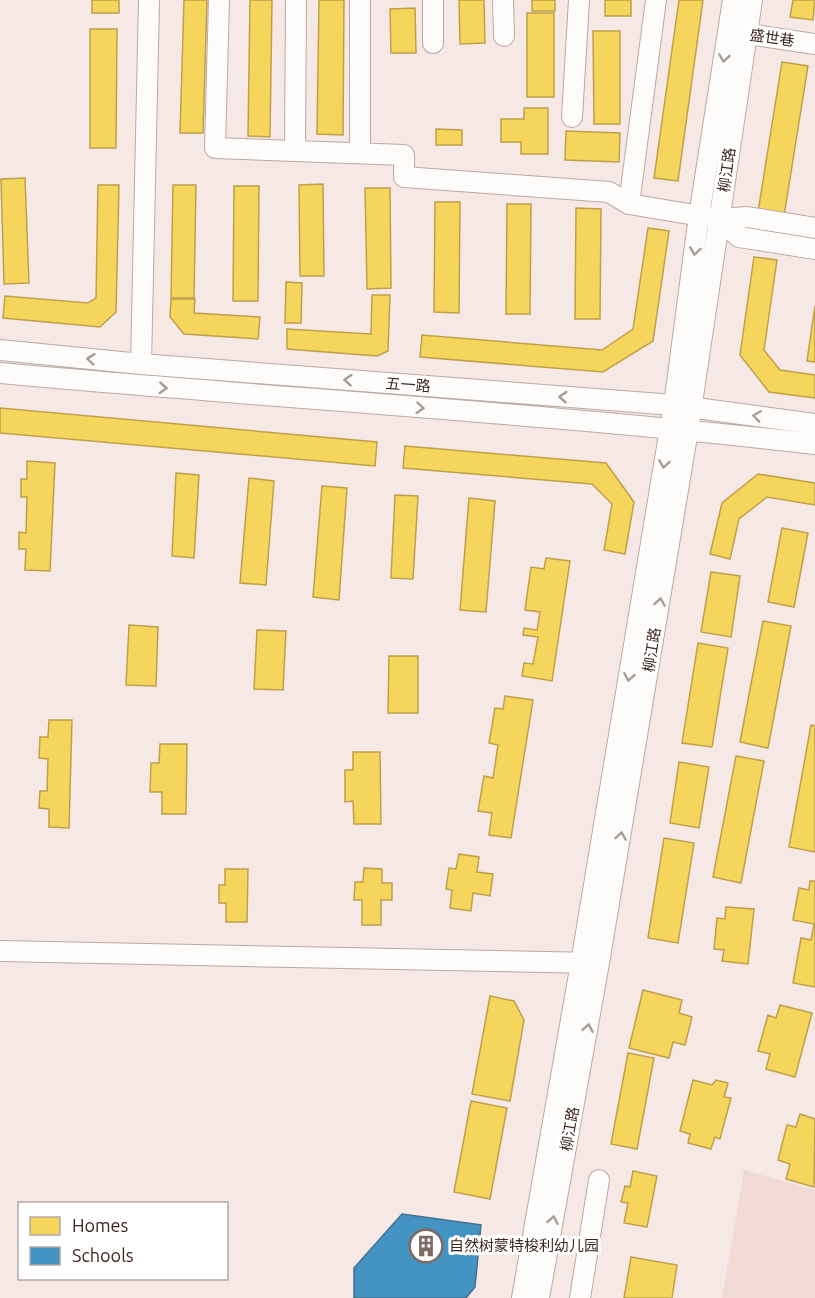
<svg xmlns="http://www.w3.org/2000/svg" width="815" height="1298" viewBox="0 0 815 1298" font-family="Ubuntu,'Noto Sans SC',sans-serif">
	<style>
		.built { fill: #f1dad4 }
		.homes { fill: #f6d55c; stroke: #bfa04a; stroke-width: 1.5 }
		.schools { fill: #4393c3; stroke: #427292; stroke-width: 1.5 }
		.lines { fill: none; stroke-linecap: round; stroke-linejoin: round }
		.minor-casing { stroke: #baa9a4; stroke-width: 22 }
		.minor { stroke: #fefcfb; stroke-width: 20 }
		.oneway { stroke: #a89c98 }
		.labels { text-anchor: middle; stroke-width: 6; stroke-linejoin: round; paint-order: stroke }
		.street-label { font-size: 15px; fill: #3e2620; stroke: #fff }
		.poi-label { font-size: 15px; fill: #3e2620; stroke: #fff; text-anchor: start }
	</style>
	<rect width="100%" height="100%" fill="#f6e8e5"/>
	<path class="built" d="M 744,1170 L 815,1190 L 815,1298 L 722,1298 Z"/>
	<path class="homes" d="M 92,0 L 119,0 L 119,13 L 92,13 Z
		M 184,0 L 207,0 L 203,133 L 180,133 Z
		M 250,0 L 272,0 L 270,137 L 248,136 Z
		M 319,0 L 344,0 L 343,135 L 317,134 Z
		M 459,0 L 484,0 L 485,43 L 460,44 Z
		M 532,0 L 555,0 L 555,11 L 532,11 Z
		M 605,0 L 631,0 L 631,16 L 605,16 Z
		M 679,0 L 703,0 L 678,181 L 654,178 Z
		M 793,0 L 815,0 L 813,20 L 790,17 Z
		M 415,8 L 416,53 L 391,53 L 390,9 Z
		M 527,13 L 554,13 L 554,97 L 527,97 Z
		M 90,29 L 117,29 L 116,148 L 90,148 Z
		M 593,31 L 620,31 L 620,124 L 594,124 Z
		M 782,62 L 808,66 L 784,216 L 758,212 Z
		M 524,108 L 548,108 L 548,154 L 521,154 L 521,142 L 501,142 L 501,119 L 524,119 Z
		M 436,129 L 462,130 L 462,145 L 436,145 Z
		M 566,131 L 620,133 L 619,162 L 565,160 Z
		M 25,178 L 29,283 L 4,284 L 1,179 Z
		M 323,184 L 324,276 L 300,276 L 299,185 Z
		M 98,185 L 119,185 L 116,312 L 100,327 L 3,318 L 5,296 L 88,303 L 96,298 Z
		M 173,185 L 196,185 L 194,298 L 171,298 Z
		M 234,186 L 259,186 L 258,301 L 233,301 Z
		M 365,188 L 390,188 L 391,288 L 367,289 Z
		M 435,202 L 460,202 L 459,313 L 434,312 Z
		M 507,204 L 531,204 L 530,314 L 506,314 Z
		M 576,208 L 601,209 L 600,319 L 575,319 Z
		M 648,228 L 669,231 L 653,341 L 603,372 L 420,357 L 422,335 L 602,350 L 633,329 Z
		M 754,257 L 777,260 L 764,350 L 780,370 L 815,375 L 815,398 L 769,392 L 740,355 Z
		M 286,282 L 302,283 L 301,323 L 285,323 Z
		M 372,295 L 390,295 L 388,351 L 377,356 L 287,349 L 287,329 L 371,334 Z
		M 171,299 L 195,299 L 194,313 L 260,317 L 258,339 L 184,334 L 170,317 Z
		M 815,306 L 815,362 L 807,361 Z
		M 0,408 L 377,442 L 375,466 L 0,433 Z
		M 405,446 L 606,463 L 634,502 L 625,554 L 604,550 L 612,504 L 592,484 L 403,468 Z
		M 27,461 L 55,463 L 50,571 L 25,570 L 26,549 L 19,549 L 19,532 L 26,533 L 27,497 L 21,497 L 21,479 L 27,479 Z
		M 176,473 L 199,475 L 194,558 L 172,556 Z
		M 758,474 L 815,483 L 815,505 L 767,497 L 739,519 L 730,559 L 710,554 L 722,503 Z
		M 249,478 L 274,481 L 266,585 L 240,583 Z
		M 322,486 L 347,488 L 339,600 L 313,597 Z
		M 395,495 L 418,496 L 413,579 L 391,578 Z
		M 469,498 L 495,501 L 486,612 L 460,610 Z
		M 782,528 L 808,533 L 794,607 L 768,602 Z
		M 546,558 L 570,561 L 552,681 L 522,676 L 524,663 L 533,664 L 538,637 L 523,635 L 524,628 L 537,630 L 540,612 L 525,610 L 531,567 L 544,569 Z
		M 711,572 L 740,576 L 731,637 L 701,632 Z
		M 763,621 L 791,626 L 768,748 L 740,742 Z
		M 129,625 L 158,627 L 156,686 L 126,685 Z
		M 257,630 L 286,631 L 283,690 L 254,689 Z
		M 698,643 L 728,648 L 712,747 L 682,743 Z
		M 389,656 L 418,656 L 418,713 L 388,713 Z
		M 505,696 L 533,700 L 511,838 L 489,835 L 492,813 L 478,811 L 484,776 L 493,778 L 498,745 L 489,743 L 495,708 L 503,709 Z
		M 49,720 L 72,720 L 69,828 L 49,827 L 49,809 L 39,808 L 40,791 L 47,791 L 48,759 L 39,758 L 40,737 L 48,737 Z
		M 811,725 L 815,726 L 815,852 L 789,847 Z
		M 160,744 L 187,744 L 186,814 L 162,814 L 162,792 L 150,792 L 151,763 L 159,763 Z
		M 353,752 L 380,752 L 381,824 L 354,824 L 353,801 L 345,802 L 345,770 L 353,770 Z
		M 736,756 L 764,761 L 741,883 L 713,877 Z
		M 679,762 L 709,767 L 699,828 L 670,823 Z
		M 664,838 L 694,843 L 678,943 L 648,938 Z
		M 459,854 L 479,857 L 477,872 L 493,874 L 490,896 L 473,893 L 471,911 L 450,908 L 452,890 L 446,889 L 449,868 L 456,869 Z
		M 364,868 L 382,869 L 382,883 L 392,883 L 392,900 L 381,900 L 381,925 L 362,925 L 362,900 L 354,900 L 355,882 L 363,882 Z
		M 225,869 L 248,869 L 247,922 L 226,922 L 226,903 L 219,903 L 219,885 L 225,885 Z
		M 810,881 L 815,881 L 815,987 L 793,983 L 801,938 L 811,940 L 814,924 L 793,920 L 799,888 L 809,890 Z
		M 726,907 L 754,909 L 748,964 L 722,961 L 724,950 L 714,949 L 717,918 L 725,919 Z
		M 643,990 L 682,1000 L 679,1013 L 692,1017 L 685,1045 L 673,1042 L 669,1058 L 629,1048 Z
		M 490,996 L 514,1001 L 524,1020 L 510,1101 L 472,1094 Z
		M 780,1005 L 812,1013 L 795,1077 L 766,1069 L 770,1054 L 758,1051 L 768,1015 L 776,1018 Z
		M 628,1053 L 654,1058 L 637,1149 L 611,1144 Z
		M 693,1080 L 712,1085 L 716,1080 L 728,1083 L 724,1097 L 731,1098 L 720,1139 L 715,1137 L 711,1149 L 688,1143 L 690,1134 L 680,1131 Z
		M 471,1101 L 507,1108 L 490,1199 L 454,1192 Z
		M 800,1114 L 815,1119 L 814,1187 L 786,1179 L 790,1164 L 778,1160 L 787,1125 L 796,1127 Z
		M 633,1171 L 657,1176 L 647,1227 L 624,1223 L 628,1203 L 621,1202 L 625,1186 L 630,1187 Z
		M 631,1257 L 677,1265 L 672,1298 L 624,1298 Z"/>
	<path class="schools" d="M 402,1214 L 481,1225 L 475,1287 L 466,1298 L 354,1298 L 354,1268 Z"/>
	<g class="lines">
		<defs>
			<path id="minor" d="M 219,0 L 215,148 L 404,155 L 404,177 L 609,192 L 629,204 L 719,219 L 739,237 L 815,249
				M 433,0 L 433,43
				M 503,0 L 504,36
				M 734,32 L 815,44
				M 572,117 L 579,0
				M 295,151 L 296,0
				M 360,153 L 360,0
				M 629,204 L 656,0
				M 719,219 L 747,217 L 815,228
				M 0,350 L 141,364 L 674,405 L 815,424
				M 141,364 L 149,0
				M 0,373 C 272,398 544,413 815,444
				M 0,951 L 594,963
				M 522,1298 L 581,963 L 674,405 L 699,216 L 733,0
				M 539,1298 L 599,963 L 688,430 L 752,0
				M 580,1298 L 599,1180"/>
		</defs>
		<use href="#minor" class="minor-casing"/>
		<use href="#minor" class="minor"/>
	</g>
	<defs><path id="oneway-chevron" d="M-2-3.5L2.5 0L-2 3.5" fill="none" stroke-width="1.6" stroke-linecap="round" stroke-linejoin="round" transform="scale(1.5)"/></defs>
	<g class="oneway">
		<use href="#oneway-chevron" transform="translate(724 58) rotate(99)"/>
		<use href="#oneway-chevron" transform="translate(695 251) rotate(98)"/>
		<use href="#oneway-chevron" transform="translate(91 359) rotate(-174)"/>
		<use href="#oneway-chevron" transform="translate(348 380) rotate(-176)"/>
		<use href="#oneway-chevron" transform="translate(163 388) rotate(4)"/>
		<use href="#oneway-chevron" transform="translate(563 397) rotate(-176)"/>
		<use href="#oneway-chevron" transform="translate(420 408) rotate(5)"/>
		<use href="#oneway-chevron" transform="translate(757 416) rotate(-172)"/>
		<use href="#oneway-chevron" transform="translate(664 464) rotate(99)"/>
		<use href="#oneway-chevron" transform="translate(660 602) rotate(-81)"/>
		<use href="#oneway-chevron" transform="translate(629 677) rotate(100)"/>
		<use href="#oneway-chevron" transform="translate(621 836) rotate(-81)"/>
		<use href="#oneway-chevron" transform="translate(588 1028) rotate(-80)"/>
		<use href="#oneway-chevron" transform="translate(553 1220) rotate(-80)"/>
	</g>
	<defs>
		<symbol id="building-ring" viewBox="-11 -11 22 22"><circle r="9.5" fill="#fff" stroke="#7e6a65" stroke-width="1.5"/><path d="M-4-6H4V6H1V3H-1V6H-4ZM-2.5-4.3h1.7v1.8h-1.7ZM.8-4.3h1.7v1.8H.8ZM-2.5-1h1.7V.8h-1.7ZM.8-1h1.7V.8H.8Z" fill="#7e6a65"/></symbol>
	</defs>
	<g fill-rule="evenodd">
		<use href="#building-ring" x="407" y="1227" width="38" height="38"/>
	</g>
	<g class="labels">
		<g class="street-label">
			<text transform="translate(772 38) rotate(8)" y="5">盛世巷</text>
			<text transform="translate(727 170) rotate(-82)" y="5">柳江路</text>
			<text transform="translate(408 385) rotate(4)" y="5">五一路</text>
			<text transform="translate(652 650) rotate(-81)" y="5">柳江路</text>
			<text transform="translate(570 1129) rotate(-80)" y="5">柳江路</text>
		</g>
		<g class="poi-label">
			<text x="449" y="1251">自然树蒙特梭利幼儿园</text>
		</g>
	</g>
	<rect x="18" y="1202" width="210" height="78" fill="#ffffff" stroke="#b2a8a6" stroke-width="1.5"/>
	<rect x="30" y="1217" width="30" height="18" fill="#f6d55c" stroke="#b2a8a6" stroke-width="1.5"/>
	<text x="72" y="1232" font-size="18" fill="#3e2620">Homes</text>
	<rect x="30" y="1247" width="30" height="18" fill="#4393c3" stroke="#b2a8a6" stroke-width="1.5"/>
	<text x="72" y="1262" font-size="18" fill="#3e2620">Schools</text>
</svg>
